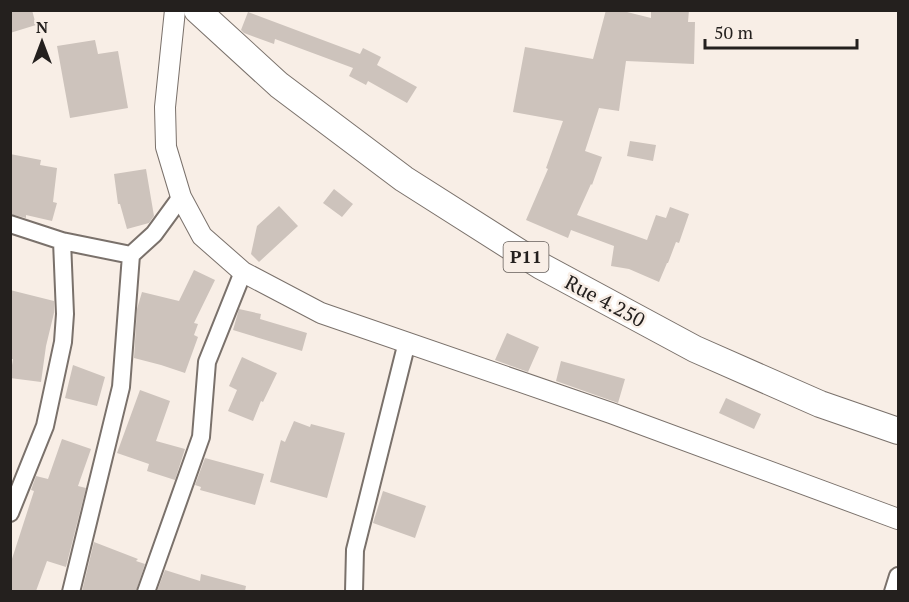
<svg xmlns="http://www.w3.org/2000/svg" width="909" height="602" viewBox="0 0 909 602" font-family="'PT Serif',serif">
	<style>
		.building { fill: #cdc3bc }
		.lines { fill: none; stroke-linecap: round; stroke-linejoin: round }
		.minor-casing { stroke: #7a716b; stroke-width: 20 }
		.tertiary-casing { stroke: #7a716b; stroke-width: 22 }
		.primary-casing { stroke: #7a716b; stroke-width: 28 }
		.minor { stroke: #fff; stroke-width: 16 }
		.tertiary { stroke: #fff; stroke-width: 20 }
		.primary { stroke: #fff; stroke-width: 26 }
		.labels { text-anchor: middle; stroke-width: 5; stroke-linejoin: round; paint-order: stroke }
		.shield { fill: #f8eee6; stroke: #645e5a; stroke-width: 1.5 }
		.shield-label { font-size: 18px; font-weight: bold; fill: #24201e }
		.street-label { font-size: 20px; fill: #24201e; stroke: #f8eee6 }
	</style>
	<rect width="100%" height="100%" fill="#f8eee6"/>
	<path class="building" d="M 10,10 L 32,10 L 36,25 L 10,33 Z
		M 606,10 L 619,10 L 651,18 L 651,10 L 689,10 L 688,22 L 695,22 L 694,64 L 626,61 L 619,111 L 599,108 L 585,151 L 602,157 L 592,185 L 591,184 L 577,215 L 647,240 L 656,215 L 666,218 L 670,207 L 689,214 L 679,243 L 676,242 L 668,263 L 667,263 L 659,282 L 629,269 L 611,266 L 614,246 L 571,230 L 568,238 L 526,220 L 548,169 L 546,168 L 563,121 L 513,112 L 525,47 L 593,59 Z
		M 248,12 L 360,54 L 363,48 L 381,57 L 377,65 L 417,87 L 407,103 L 368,81 L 366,85 L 349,76 L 353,68 L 275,39 L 274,44 L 244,33 L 241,30 Z
		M 95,40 L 98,54 L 118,51 L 128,108 L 70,118 L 57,46 Z
		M 630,141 L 656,145 L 653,161 L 627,156 Z
		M 10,154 L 41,160 L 40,165 L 57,168 L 53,202 L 57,203 L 52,221 L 26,215 L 26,218 L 10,214 Z
		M 146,169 L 154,216 L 149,223 L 127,229 L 120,204 L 118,204 L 114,174 Z
		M 334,189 L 353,204 L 342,217 L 323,203 Z
		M 279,206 L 298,226 L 259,262 L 251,254 L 257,226 Z
		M 194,270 L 215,280 L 194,323 L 198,324 L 194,335 L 198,337 L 185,373 L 161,365 L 134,358 L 137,309 L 142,292 L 179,301 Z
		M 10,290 L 54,301 L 54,313 L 46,346 L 41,382 L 10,378 L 13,359 L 10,359 Z
		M 239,309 L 261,314 L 260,319 L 307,333 L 302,351 L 233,330 Z
		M 507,333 L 539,347 L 528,372 L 495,360 Z
		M 242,357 L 277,373 L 263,402 L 261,401 L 253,421 L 228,411 L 237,390 L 229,386 Z
		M 561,361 L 625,379 L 618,403 L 556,381 Z
		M 73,365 L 105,377 L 97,406 L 65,398 Z
		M 140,390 L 170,401 L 156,441 L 185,449 L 175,480 L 147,471 L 149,464 L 117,453 Z
		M 726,398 L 761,414 L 754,429 L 719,413 Z
		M 294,421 L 310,427 L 311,424 L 345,433 L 327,498 L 270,482 L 281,440 L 285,442 Z
		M 62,439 L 91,449 L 78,486 L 86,488 L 66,567 L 47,561 L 36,591 L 10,591 L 10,565 L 34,491 L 31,490 L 36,476 L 48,479 Z
		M 205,458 L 264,474 L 255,505 L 200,490 L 201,487 L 195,485 Z
		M 383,491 L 426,506 L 415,538 L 373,523 Z
		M 94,542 L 138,559 L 136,561 L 145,564 L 136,591 L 82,591 Z
		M 165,570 L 200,581 L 201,574 L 246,586 L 245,591 L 157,591 Z"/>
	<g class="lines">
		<defs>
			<path id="minor" d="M 10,224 L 62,241 L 131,255
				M 10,513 L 45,426 L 63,342 L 65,314 L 62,241
				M 71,592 L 121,387 L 131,255 L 154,234 L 181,197
				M 146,592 L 201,437 L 207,362 L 243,272
				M 354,592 L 355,550 L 407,342
				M 893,592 L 898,576"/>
			<path id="tertiary" d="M 175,10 L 165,107 L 166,147 L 181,197 L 202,236 L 243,272 L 321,313 L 611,413 L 898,519"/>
			<path id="primary" d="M 197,10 L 279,85 L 404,179 L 541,266 L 695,349 L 820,404 L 898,431"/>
		</defs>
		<use href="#minor" class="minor-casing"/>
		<use href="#tertiary" class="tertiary-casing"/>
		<use href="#primary" class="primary-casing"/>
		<use href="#minor" class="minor"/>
		<use href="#tertiary" class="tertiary"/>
		<use href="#primary" class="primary"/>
	</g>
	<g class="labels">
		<rect class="shield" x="503.5" y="242" width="45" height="30" rx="4.5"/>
		<g class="shield-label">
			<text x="526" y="263">P11</text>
		</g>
		<g class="street-label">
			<text transform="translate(605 301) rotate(28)" y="7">Rue 4.250</text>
		</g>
	</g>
	<rect width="909" height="602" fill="none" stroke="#24201e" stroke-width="24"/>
	<g transform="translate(42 42)" stroke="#f8eee6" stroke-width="4.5" paint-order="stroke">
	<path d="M0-4.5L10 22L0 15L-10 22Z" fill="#24201e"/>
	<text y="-9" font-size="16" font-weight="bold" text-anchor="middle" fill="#24201e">N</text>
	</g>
	<path d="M705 39v9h152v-9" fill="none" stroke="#24201e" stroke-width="3"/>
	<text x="714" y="39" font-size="18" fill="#24201e" stroke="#f8eee6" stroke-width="4.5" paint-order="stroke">50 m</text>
</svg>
